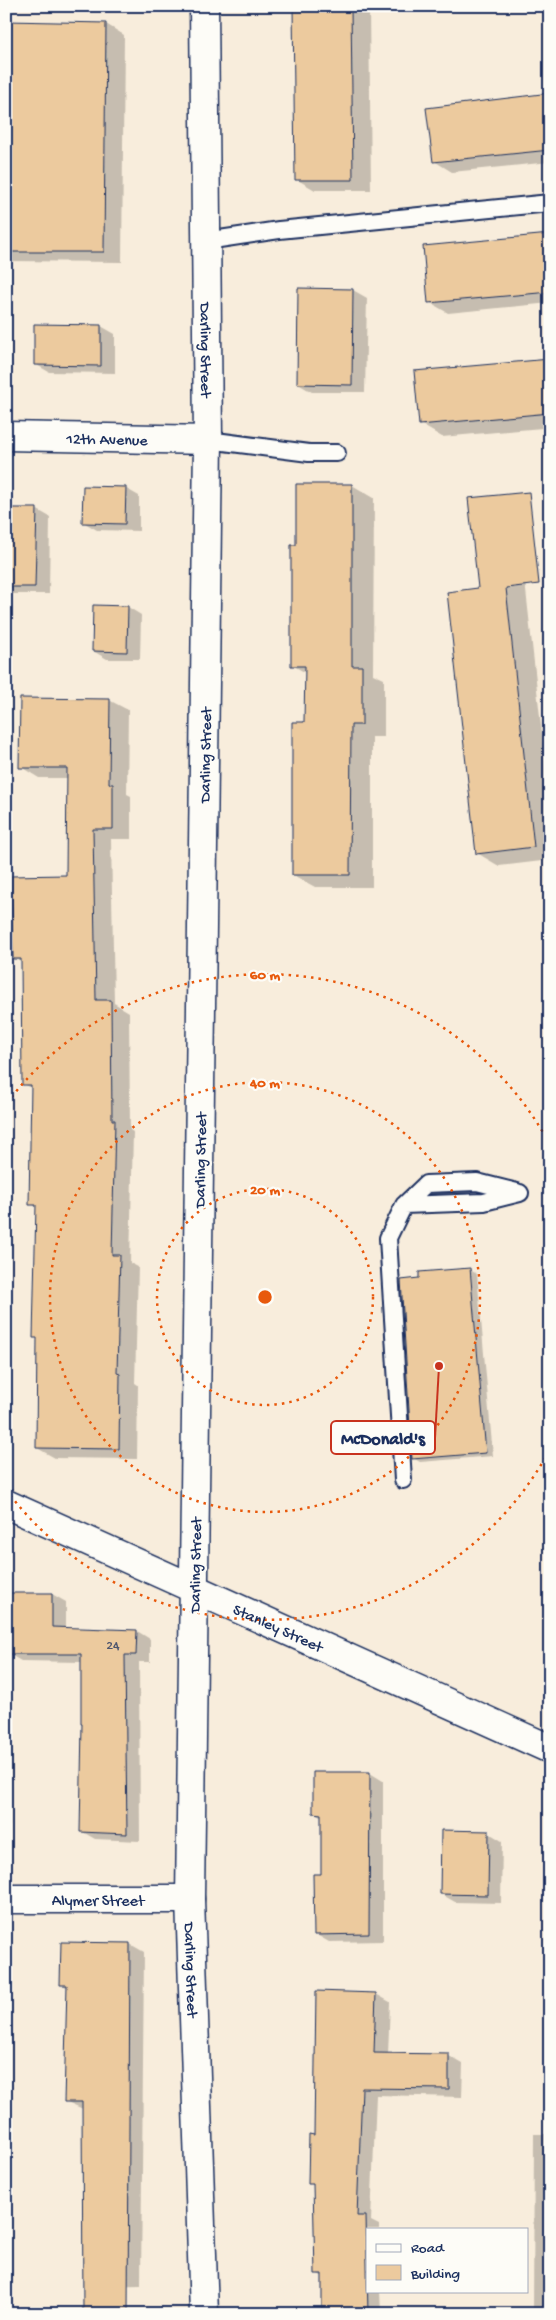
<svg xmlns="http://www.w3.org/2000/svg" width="556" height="2320" viewBox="0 0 556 2320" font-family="'Gochi Hand',sans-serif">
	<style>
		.shadow { fill: #0003 }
		.building { fill: #ecca9e; stroke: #1b2f5e }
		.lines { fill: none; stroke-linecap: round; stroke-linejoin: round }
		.lane-casing { stroke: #1b2f5e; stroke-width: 20 }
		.street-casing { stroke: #1b2f5e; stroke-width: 31 }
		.secondary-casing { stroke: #1b2f5e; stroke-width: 31 }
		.lane { stroke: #fdfcf7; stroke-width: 16 }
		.street { stroke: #fdfcf7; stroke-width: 28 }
		.secondary { stroke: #fdfcf7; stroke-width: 28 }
		.ring { fill: none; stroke: #e8590c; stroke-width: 2.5; stroke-dasharray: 2.5 5 }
		.labels { text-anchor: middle; stroke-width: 4.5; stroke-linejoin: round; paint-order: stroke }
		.number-label { font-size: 14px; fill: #4f566e }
		.street-label { font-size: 16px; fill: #1b2f5e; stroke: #fdfcf7 }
		.centre { fill: #e8590c; stroke: #fdfcf7; stroke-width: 2.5 }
		.ring-label { font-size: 15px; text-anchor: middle; font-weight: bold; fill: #e8590c; stroke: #fdfcf7; stroke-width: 4.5; stroke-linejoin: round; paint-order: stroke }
		.leader { fill: none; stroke: #c8321e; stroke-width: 2 }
		.callout-dot { fill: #c8321e; stroke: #fdfcf7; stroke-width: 2 }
		.callout { fill: #fdfcf7; stroke: #c8321e; stroke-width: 2 }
		.callout-label { font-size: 18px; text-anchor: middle; font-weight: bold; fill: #1b2f5e }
	</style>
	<rect width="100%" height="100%" fill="#f8eddc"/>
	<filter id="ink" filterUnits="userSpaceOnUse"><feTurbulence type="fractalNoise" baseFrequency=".02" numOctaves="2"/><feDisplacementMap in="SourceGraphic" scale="10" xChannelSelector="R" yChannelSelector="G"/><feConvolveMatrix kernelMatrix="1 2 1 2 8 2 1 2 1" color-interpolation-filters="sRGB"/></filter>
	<g filter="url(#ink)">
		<path class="shadow" d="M 294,6 L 369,6 L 371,190 L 315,190 L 296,179 Z
			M 6,22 L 106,24 L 124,35 L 122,262 L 6,261 Z
			M 550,94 L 550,162 L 452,172 L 434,161 Z
			M 550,236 L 550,303 L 448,313 L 429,302 Z
			M 353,290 L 367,298 L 365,392 L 312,392 L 298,384 Z
			M 36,325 L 101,326 L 115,334 L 115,373 L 49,372 L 35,364 Z
			M 550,360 L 550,422 L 541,423 L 542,428 L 442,437 L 420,424 Z
			M 352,485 L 374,498 L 373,674 L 384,679 L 384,737 L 372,737 L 372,887 L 315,887 L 293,875 L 306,723 L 306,673 L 292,665 L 298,547 Z
			M 125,488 L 139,496 L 139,531 L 97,530 L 83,522 Z
			M 6,509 L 36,509 L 50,517 L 49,594 L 6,594 Z
			M 517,509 L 550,807 L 550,860 L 499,866 L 477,853 L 479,589 Z
			M 128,607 L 141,615 L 140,659 L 107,659 L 93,651 Z
			M 109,700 L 128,710 L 127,794 L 131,796 L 131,839 L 111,839 L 114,1003 L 129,1012 L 130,1130 L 133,1132 L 130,1263 L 138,1267 L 135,1383 L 138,1385 L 137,1459 L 55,1458 L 37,1448 L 39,1339 L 34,1337 L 38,1208 L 31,1204 L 33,1089 L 24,1084 L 22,963 L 14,958 L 67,876 L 68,778 L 39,778 L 21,767 Z
			M 470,1270 L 477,1274 L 493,1456 L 420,1462 L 413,1458 L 420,1279 Z
			M 52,1594 L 66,1602 L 66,1629 L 137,1631 L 150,1639 L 150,1662 L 139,1662 L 140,1841 L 95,1839 L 81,1831 L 84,1724 L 82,1662 L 21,1661 L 7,1653 Z
			M 6,1760 L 10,1762 L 10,1826 L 6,1826 Z
			M 370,1773 L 383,1781 L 383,1941 L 329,1942 L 315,1934 L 323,1876 L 322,1817 L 315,1813 Z
			M 489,1833 L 502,1841 L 501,1903 L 455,1902 L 441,1894 Z
			M 62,1943 L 130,1944 L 144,1952 L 141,2285 L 98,2286 L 83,2109 L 65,2101 L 68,1988 L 61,1984 Z
			M 318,1993 L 376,1994 L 390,2002 L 388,2055 L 449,2056 L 463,2064 L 462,2097 L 376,2095 L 371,2221 L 379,2225 L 379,2229 L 367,2229 L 367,2291 L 380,2291 L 381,2314 L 323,2314 L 323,2277 L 316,2273 L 314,2185 L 309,2183 L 315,2136 Z
			M 534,2134 L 550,2134 L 550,2314 L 533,2314 Z"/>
		<path class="building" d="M 293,6 L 351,6 L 353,180 L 295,180 Z
			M 6,21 L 106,23 L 104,252 L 6,252 Z
			M 550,93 L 550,150 L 433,162 L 426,108 Z
			M 550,234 L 550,292 L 428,303 L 423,246 Z
			M 298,288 L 353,289 L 352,385 L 297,384 Z
			M 34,324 L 101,325 L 101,366 L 34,365 Z
			M 550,359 L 550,413 L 419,425 L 414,371 Z
			M 296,484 L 352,484 L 352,666 L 362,666 L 362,725 L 351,725 L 350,875 L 292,875 L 292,722 L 304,722 L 305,666 L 291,666 L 291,545 L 296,545 Z
			M 83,486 L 126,487 L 125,524 L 82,523 Z
			M 529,492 L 539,584 L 506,588 L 534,847 L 476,854 L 447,592 L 478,588 L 468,498 Z
			M 6,508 L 37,508 L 35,587 L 6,587 Z
			M 93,605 L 128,606 L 127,652 L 92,651 Z
			M 20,698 L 110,699 L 109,784 L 113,784 L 113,829 L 93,829 L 96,1000 L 111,1000 L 112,1120 L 115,1120 L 112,1255 L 120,1255 L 117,1373 L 120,1374 L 119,1449 L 36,1448 L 37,1338 L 33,1338 L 36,1205 L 29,1205 L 31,1085 L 22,1085 L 21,959 L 13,959 L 11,876 L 66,875 L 67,768 L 19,768 Z
			M 470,1268 L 486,1453 L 412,1459 L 401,1280 L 419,1278 L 419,1272 Z
			M 7,1593 L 52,1593 L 52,1627 L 137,1630 L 136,1655 L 125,1655 L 127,1834 L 80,1832 L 82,1724 L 81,1724 L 81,1654 L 6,1654 Z
			M 313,1772 L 370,1772 L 369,1934 L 314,1935 L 313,1874 L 321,1874 L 321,1814 L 313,1813 Z
			M 441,1830 L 489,1831 L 488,1895 L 440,1894 Z
			M 61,1942 L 130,1943 L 128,2314 L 83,2314 L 82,2102 L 64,2102 L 67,1985 L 60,1985 Z
			M 316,1991 L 376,1993 L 374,2053 L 449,2054 L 449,2089 L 362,2088 L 357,2216 L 366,2216 L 368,2314 L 322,2314 L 322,2274 L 315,2274 L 313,2184 L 308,2184 L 309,2134 L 314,2135 Z"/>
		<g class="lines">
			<defs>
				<path id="lane" d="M 206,241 L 279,230 L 550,203
					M 208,440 L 309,453 L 337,453
					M 404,1205 L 426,1184 L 477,1182 L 517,1192
					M 403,1480 L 388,1238 L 404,1205 L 484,1202 L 520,1193"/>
				<g id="street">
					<path id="s1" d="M 204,6 L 208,440 L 190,1899 L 204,2314"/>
					<path id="s2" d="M 6,436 L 208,440"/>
					<path id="s3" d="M 6,1899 L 190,1899"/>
				</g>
				<g id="secondary">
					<path id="s4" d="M 6,1504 L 550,1749"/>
				</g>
			</defs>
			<use href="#lane" class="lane-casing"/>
			<use href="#street" class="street-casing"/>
			<use href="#secondary" class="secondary-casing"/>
			<use href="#lane" class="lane"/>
			<use href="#street" class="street"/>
			<use href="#secondary" class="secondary"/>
		</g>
	</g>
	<g class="ring">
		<circle cx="265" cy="1297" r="108"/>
		<circle cx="265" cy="1297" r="215"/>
		<path d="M549 1451A323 323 0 0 1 7 1491M7 1103A323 323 0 0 1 549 1143"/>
	</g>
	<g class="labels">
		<g class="number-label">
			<text x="113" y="1649">24</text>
		</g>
		<g class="street-label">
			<text dy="6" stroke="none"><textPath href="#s1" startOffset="344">Darling Street</textPath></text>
			<text dy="6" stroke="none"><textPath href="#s2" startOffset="101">12th Avenue</textPath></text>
			<text transform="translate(204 755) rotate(-89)" y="6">Darling Street</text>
			<text transform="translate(199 1160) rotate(-89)" y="6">Darling Street</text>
			<text transform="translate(194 1565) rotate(-89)" y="6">Darling Street</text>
			<text dy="6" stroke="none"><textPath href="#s4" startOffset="299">Stanley Street</textPath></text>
			<text dy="6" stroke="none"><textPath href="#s3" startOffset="92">Alymer Street</textPath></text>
			<text dy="6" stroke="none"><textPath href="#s1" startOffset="1964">Darling Street</textPath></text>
		</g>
	</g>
	<circle cx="265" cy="1297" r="8" class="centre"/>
	<g class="ring-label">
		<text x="265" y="979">60 m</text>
		<text x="265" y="1087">40 m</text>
		<text x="265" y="1194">20 m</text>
	</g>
	<path class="leader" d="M439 1366L435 1438"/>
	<circle class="callout-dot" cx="439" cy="1366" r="5"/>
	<rect class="callout" x="331" y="1421" width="104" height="33" rx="5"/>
	<g class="callout-label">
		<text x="383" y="1444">McDonald's</text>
	</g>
	<rect width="556" height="2320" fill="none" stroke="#fdfcf7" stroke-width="25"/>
	<rect x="12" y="12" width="531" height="2295" fill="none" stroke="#1b2f5e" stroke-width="2" filter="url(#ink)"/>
	<rect x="366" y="2228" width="162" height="65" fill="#fdfcf7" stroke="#a3aaba"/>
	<rect x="376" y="2244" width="25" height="8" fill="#fdfcf7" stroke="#a3aaba"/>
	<text x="411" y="2252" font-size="15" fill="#1b2f5e">Road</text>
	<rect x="376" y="2265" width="25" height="15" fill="#ecca9e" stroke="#a3aaba"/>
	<text x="411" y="2278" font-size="15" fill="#1b2f5e">Building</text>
</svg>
